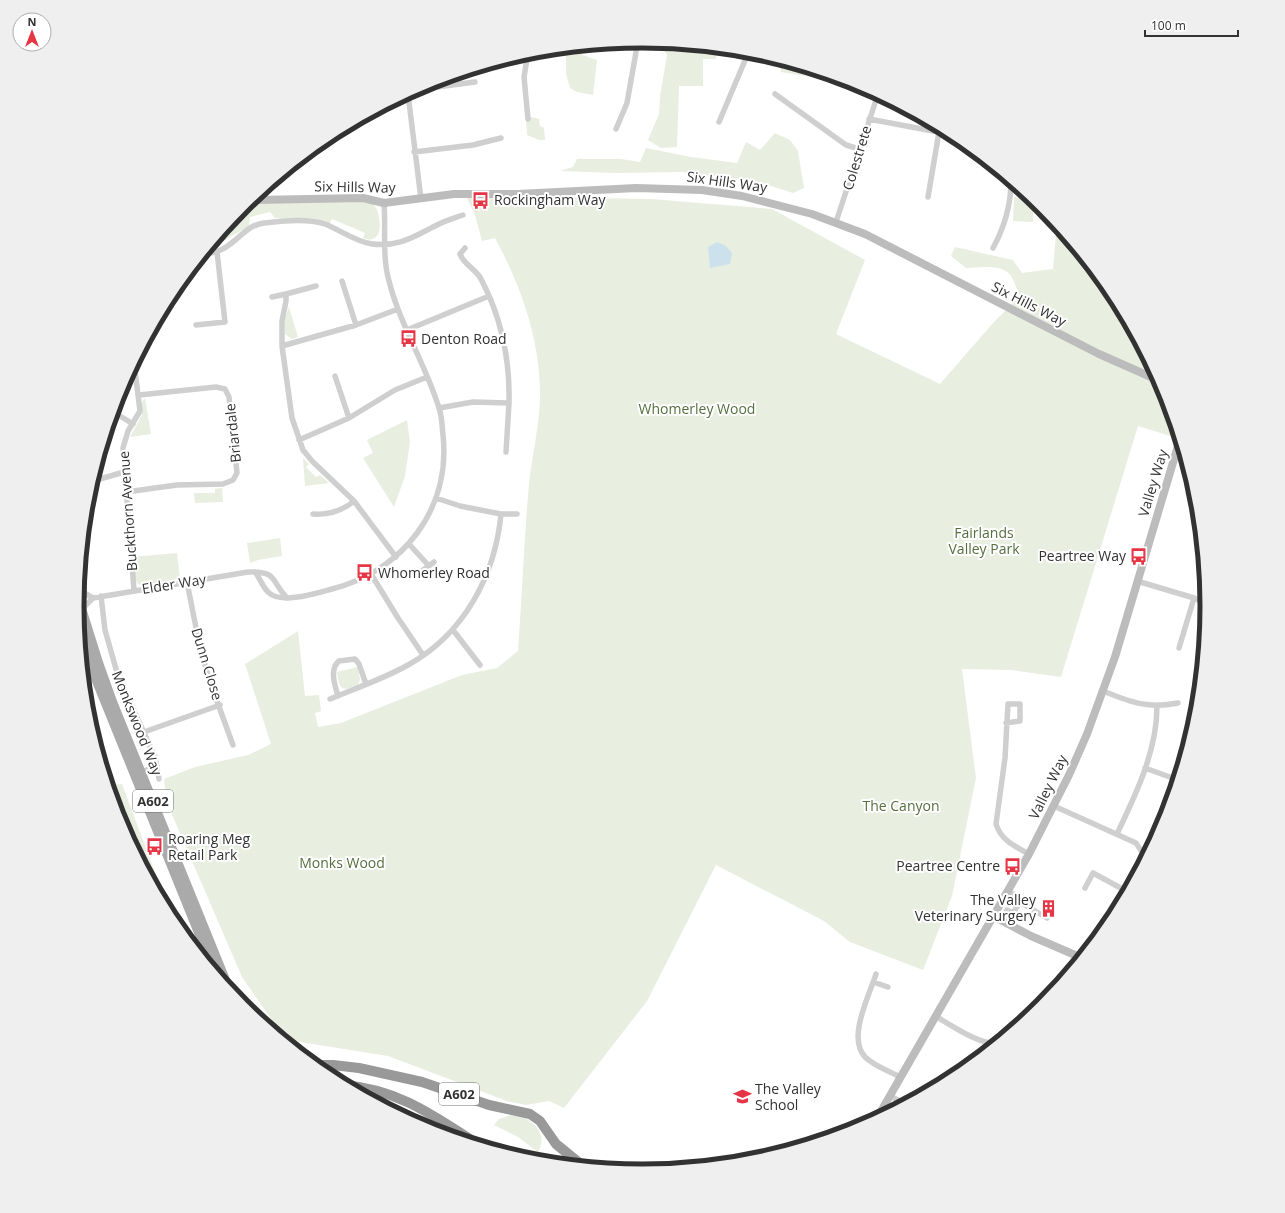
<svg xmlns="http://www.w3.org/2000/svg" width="1285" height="1213" viewBox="0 0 1285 1213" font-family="'Open Sans',sans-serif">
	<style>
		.green { fill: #e8eee0 }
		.water { fill: #cde1ed }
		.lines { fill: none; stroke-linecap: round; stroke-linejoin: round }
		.street { stroke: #cfcfcf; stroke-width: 5.5 }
		.secondary { stroke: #bcbcbc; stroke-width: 8 }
		.primary { stroke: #aaa; stroke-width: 9 }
		.highway { stroke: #999; stroke-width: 10 }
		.labels { text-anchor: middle; stroke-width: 4; stroke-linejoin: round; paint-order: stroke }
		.shield { fill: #fff; stroke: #707070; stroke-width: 1 }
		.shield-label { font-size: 13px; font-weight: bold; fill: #323232 }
		.street-label { font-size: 14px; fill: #323232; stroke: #fff }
		.poi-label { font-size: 14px; fill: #323232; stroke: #fff; text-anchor: start }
		.park-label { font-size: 14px; fill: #556f3e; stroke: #fff }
		.rim { fill: none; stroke: #323232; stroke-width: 5 }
	</style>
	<rect width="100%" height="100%" fill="#fff"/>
	<path class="green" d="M 688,46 L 716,48 L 716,59 L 703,59 L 703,86 L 679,86 L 677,147 L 661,148 L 648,140 L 659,114 L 660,96 L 667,55 L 663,49 Z
		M 580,47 L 582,55 L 597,60 L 593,95 L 577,92 L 570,88 L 566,74 L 566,49 Z
		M 783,61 L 845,80 L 843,87 L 828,80 L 781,72 L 780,67 Z
		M 531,117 L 539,119 L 540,126 L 544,128 L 545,140 L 539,140 L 527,135 L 526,120 Z
		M 775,133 L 790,140 L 798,151 L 804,188 L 793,193 L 755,181 L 682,172 L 616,173 L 560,171 L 573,167 L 577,159 L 621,159 L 640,162 L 646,148 L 691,157 L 737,163 L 746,142 L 760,150 Z
		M 466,196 L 651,199 L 772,209 L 865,260 L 836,334 L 940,384 L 993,323 L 1020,296 C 1017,290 1015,282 1011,276 C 1002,263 979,268 966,268 L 951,256 L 955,247 L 1013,260 L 1022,273 L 1053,269 L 1057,224 L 1113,293 L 1165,390 L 1178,433 L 1177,438 L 1138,426 L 1061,677 L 1011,670 L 962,669 L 976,778 L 952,896 L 923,970 L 850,942 L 824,921 L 716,865 L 647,1001 L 564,1108 L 549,1101 L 526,1105 L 507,1101 L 388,1056 L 300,1042 L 283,1036 L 242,977 L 167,803 L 164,779 L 195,767 L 248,755 L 271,744 L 245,664 L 298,631 L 305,696 L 319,695 L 321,711 L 315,713 L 318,727 L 341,723 L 462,675 L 497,668 L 518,651 C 522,596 524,540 529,484 C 532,455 540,424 540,394 C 540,339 521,286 495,238 L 482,241 L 475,215 Z
		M 1014,197 L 1033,199 L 1033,222 L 1013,221 Z
		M 363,200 C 366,201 372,203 374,205 C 381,212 386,247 363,238 L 365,233 L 332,219 L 329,224 L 317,219 L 275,218 L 270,212 L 250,217 L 249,226 L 215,246 L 210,246 L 247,203 Z
		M 289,307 L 298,337 L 292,339 L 285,334 L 285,319 Z
		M 145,398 L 151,434 L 130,437 L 142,415 L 142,402 Z
		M 407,420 L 410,442 L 405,476 L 394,507 L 363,458 L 373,453 L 367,440 Z
		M 303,458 L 309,464 L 306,467 L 316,477 L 320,475 L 329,483 L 305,486 Z
		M 222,488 L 223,502 L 195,503 L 194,493 L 215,493 L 215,489 Z
		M 280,538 L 282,556 L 258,560 L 250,563 L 247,543 Z
		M 177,553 L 180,579 L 143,585 L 138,584 L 133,576 L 131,557 Z
		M 358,667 L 360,680 L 358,685 C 342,692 339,690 337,672 Z
		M 122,784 L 174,923 L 120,823 L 109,785 Z
		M 511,1115 C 529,1115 550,1133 538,1152 L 518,1137 L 494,1125 L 499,1119 Z"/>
	<path class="water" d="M 717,242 L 726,246 L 732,253 L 730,264 L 710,268 L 708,247 Z"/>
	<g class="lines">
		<path class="street" d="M 528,53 L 524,77 L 528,119
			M 414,90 L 475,82
			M 408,94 L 421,199
			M 775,94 L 846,145 L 859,149
			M 869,119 L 954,135
			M 719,122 L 749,51
			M 616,129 L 627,103 L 638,41
			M 414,152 L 473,145 L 501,138
			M 928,197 L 939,132
			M 836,222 L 878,94
			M 465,248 L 460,254 C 464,265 476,269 481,279 C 501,317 510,361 509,403
			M 993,248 C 1004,228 1011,204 1011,181
			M 204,254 C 235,252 240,226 264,223 C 283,221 307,218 325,224 C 340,230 356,242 372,244 C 399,247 413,237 435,226 C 444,221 454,218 463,215
			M 342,281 L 356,325
			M 316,286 L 286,294 L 286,301 L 282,321 L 282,346 L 292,418 L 303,450 L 312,461 L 354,501 L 396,557
			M 272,297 L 286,294
			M 196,325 L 225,322 L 217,252
			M 407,330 L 489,296
			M 282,346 L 356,325 L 398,309
			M 335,376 L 349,418
			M 439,408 L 473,402 L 509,403 L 506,452
			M 112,415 L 120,416 L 133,424
			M 299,440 L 349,418 L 395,390 L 427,377
			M 93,481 L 124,472
			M 126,492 L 177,485 L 223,484 L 233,480 L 237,473 L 229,397 L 225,389 L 216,387 L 139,395
			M 313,514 C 329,515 342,511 354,501
			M 501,514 L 517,514
			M 409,544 L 429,566
			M 423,570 L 434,562
			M 255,572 C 260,578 262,586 268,592 C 280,605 317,593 332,589 C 403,571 451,509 443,435 C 442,426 442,416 439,408 C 426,365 400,325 389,281 C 382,257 386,228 384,203
			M 371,574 L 398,618 L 423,655
			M 1137,581 L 1194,598 L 1208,604
			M 187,582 L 200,648 L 210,682 L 233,745
			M 79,590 L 93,598
			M 134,590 L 123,448 L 128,431 L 140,411 L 134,363
			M 101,596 L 105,630 L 118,676 L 155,757 L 159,779
			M 1204,603 L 1206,590
			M 81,610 L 93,598 L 248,572 C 279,571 270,581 287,598
			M 453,630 L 480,665
			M 1179,648 L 1194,598
			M 1103,691 C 1131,702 1147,709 1178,703
			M 338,696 C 335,686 329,669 339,661 L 355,659 L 359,664 L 366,684
			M 330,699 C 356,688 383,679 408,665 C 464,634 495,576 501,514 L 460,506 L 436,498
			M 1006,723 L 1020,721 L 1020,704 L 1008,704 L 1005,758 L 996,824 C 1001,840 1014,846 1029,854
			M 144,732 L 220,705
			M 1145,768 L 1178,780
			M 141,772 L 157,766
			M 1054,806 L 1136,843 L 1146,858
			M 1117,834 C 1136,794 1157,751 1157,706
			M 1085,888 L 1093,873 L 1128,892
			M 1007,891 L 1015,895 L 1013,898 L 1047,918
			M 1001,920 L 1007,910 L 1013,913 L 1020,902
			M 876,974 C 869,996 847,1038 865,1057 C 874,1066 889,1071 900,1077
			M 873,982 L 888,987
			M 935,1016 C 953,1026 976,1043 997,1044
			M 890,1096 L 906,1104"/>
		<path class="secondary" d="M 251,200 L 363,198 L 384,203 L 454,194 L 518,194 L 636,188 L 702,190 L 742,196 L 812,214 L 865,234 L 1099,354 L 1160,381
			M 993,916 L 1031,936 L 1082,958
			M 876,1120 L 1029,854 L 1069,775 L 1087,734 L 1115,657 L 1180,439"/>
		<path class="primary" d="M 78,597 L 99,664 L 113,703 L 230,991
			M 80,634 L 90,665 L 214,971"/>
		<path class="highway" d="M 314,1065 L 333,1065 L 359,1068 L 422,1082 L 489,1105 L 530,1114 L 540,1121 L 556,1144 L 583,1166
			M 344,1085 C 401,1090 435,1117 481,1146"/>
	</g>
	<defs>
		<symbol id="bus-bare" viewBox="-9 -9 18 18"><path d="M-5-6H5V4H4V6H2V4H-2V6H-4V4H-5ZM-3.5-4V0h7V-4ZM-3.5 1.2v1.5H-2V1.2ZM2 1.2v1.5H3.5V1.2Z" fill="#e63645" stroke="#fff" stroke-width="2.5" paint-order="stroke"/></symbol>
		<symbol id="building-bare" viewBox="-9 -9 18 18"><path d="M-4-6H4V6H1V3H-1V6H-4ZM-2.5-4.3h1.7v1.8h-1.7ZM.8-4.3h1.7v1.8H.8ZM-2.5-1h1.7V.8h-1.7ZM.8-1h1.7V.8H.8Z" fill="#e63645" stroke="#fff" stroke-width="2.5" paint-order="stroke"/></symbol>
		<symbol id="school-bare" viewBox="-9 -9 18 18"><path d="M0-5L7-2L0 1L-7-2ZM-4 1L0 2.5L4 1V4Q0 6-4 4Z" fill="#e63645" stroke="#fff" stroke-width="2.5" paint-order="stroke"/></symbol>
	</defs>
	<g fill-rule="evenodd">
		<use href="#bus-bare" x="468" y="188" width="25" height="25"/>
		<use href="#bus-bare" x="396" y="326" width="25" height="25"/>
		<use href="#bus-bare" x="1126" y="544" width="25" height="25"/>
		<use href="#bus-bare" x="352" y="560" width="25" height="25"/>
		<use href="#bus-bare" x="142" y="834" width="25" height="25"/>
		<use href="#bus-bare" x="1000" y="854" width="25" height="25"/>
		<use href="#building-bare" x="1036" y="896" width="25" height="25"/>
		<use href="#school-bare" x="730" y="1084" width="25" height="25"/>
	</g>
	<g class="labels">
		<g class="shield">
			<rect x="133" y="790" width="40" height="22" rx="3"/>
			<rect x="439" y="1083" width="40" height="22" rx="3"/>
		</g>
		<g class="shield-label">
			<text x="153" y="806">A602</text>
			<text x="459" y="1099">A602</text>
		</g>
		<g class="street-label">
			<text transform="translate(857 158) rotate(-73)" y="5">Colestrete</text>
			<text transform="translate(727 182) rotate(8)" y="5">Six Hills Way</text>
			<text transform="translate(355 187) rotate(1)" y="5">Six Hills Way</text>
			<text transform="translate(1029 304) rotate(27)" y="5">Six Hills Way</text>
			<text transform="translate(233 433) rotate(-96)" y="5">Briardale</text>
			<text transform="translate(1153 483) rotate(-73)" y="5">Valley Way</text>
			<text transform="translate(128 511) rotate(-94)" y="5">Buckthorn Avenue</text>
			<text transform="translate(174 584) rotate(-9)" y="5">Elder Way</text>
			<text transform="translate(207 664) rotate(73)" y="5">Dunn Close</text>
			<text transform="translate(137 723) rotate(68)" y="5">Monkswood Way</text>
			<text transform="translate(1048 787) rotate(-64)" y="5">Valley Way</text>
		</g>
		<g class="poi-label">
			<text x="494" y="205">Rockingham Way</text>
			<text x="421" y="344">Denton Road</text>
			<text x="1126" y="561" text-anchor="end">Peartree Way</text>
			<text x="378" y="578">Whomerley Road</text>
			<text x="168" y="844">Roaring Meg<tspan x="168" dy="16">Retail Park</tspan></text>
			<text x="1000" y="871" text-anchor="end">Peartree Centre</text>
			<text x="1036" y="905" text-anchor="end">The Valley<tspan x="1036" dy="16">Veterinary Surgery</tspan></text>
			<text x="755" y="1094">The Valley<tspan x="755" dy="16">School</tspan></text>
		</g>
		<g class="park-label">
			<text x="697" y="414">Whomerley Wood</text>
			<text x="984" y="538">Fairlands<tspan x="984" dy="16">Valley Park</tspan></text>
			<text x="901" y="811">The Canyon</text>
			<text x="342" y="868">Monks Wood</text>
		</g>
	</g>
	<path d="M0 0H1285V1213H0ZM84 606a558 558 0 1 1 1116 0a558 558 0 1 1-1116 0Z" fill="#efefef" fill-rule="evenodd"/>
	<path class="rim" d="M84 606a558 558 0 1 1 1116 0a558 558 0 1 1-1116 0Z"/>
	<g transform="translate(32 32)"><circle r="19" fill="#ffffff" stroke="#adadad"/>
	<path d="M0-3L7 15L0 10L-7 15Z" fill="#e63645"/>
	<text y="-6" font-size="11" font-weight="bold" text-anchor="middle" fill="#323232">N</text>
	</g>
	<path d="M1145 30v6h93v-6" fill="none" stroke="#323232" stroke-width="2"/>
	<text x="1151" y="30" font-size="12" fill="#323232" stroke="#ffffff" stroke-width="3" paint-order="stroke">100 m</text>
</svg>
